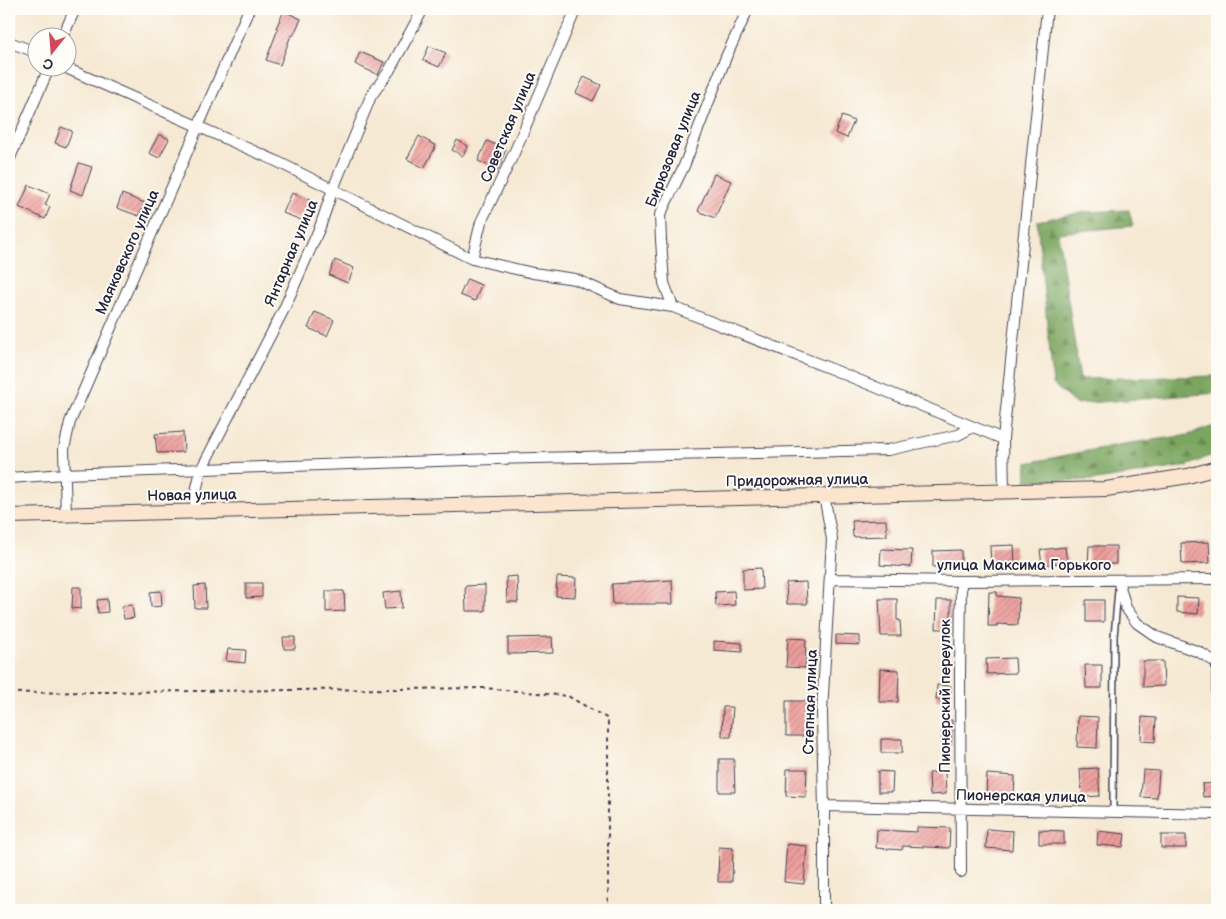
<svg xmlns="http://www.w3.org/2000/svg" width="1226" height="919" viewBox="0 0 1226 919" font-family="'Balsamiq Sans',sans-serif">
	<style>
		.forest { fill: url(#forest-firs); stroke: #4e644e }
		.building { fill: url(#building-hatch) }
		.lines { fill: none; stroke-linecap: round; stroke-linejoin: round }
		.lane-casing { stroke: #424052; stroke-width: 8 }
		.street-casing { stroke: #424052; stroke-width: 12 }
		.secondary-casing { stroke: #424052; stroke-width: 16 }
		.path { stroke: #424052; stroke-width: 2; stroke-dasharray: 4 4; stroke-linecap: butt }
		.lane { stroke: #fff; stroke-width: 5 }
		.street { stroke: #fff; stroke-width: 10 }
		.secondary { stroke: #fbe5cf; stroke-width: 14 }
		.labels { text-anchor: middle; stroke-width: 4; stroke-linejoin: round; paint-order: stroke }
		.street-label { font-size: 15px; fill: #22223b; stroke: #fdfcf7 }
	</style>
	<defs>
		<pattern id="forest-firs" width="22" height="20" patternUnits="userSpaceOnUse" patternTransform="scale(1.25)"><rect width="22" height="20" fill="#7ba660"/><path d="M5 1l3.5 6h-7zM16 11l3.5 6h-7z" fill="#648750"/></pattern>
		<pattern id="building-hatch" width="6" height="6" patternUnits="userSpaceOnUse" patternTransform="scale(1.25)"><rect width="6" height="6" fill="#ee9e9b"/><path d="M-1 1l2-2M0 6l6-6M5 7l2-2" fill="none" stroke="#c08080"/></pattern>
	</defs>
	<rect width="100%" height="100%" fill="#fdfcf7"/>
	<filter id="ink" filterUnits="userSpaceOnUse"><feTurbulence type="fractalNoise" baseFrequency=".02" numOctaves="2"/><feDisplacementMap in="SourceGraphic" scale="10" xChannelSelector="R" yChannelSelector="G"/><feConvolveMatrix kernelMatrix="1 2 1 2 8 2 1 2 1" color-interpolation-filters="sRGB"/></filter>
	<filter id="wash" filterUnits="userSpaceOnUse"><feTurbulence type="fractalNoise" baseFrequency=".0096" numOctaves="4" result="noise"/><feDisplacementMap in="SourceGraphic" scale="20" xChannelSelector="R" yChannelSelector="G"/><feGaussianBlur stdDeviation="1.12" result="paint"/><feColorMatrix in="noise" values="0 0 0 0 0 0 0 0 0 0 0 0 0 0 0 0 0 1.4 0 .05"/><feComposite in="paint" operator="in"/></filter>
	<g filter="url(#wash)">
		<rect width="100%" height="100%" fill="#f6e9d3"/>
		<path class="forest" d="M 1129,210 L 1133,226 L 1058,233 L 1080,379 L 1217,376 L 1217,393 L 1075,404 L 1053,384 L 1037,221 L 1083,212 Z
			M 1217,425 L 1217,453 L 1187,466 L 1096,480 L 1026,481 L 1027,463 L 1117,445 L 1188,435 Z"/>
		<g id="blocks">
			<path class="building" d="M 284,11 L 301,19 L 293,36 L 291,35 L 280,65 L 266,60 L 278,29 L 276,28 Z
				M 429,46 L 446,53 L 439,67 L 423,60 Z
				M 360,52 L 384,62 L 378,75 L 355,64 Z
				M 584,77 L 601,85 L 593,101 L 576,93 Z
				M 842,116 L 854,121 L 847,138 L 835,133 Z
				M 61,127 L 72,131 L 66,147 L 55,143 Z
				M 159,134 L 169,139 L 159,158 L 149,153 Z
				M 419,136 L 436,146 L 424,168 L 407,159 Z
				M 457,140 L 468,146 L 463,156 L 452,150 Z
				M 487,141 L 506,149 L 498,170 L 478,161 Z
				M 79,163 L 92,167 L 83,195 L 70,190 Z
				M 714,174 L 731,181 L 715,218 L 698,211 Z
				M 29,185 L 50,194 L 45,205 L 50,207 L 45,219 L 19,207 Z
				M 292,193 L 312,201 L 304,221 L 283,213 Z
				M 122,194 L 145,203 L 139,216 L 117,208 Z
				M 335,260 L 354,268 L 348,283 L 329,275 Z
				M 467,279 L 481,285 L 475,301 L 460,295 Z
				M 315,312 L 334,320 L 327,336 L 308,328 Z
				M 183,432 L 184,452 L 157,453 L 155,434 Z
				M 886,520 L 887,536 L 853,537 L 852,521 Z
				M 1209,542 L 1210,563 L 1182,564 L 1181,543 Z
				M 1014,545 L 1015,565 L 991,566 L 990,546 Z
				M 1089,546 L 1116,546 L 1116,564 L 1088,564 Z
				M 1065,547 L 1067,562 L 1042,565 L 1040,550 Z
				M 881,549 L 912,550 L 911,567 L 880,565 Z
				M 961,550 L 961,566 L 933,567 L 933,551 Z
				M 761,568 L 762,589 L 743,590 L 743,569 Z
				M 517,576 L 518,602 L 507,602 L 506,577 Z
				M 557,577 L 576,578 L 575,597 L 556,596 Z
				M 672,580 L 673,604 L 613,604 L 612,584 Z
				M 806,582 L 807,604 L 787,604 L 786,583 Z
				M 246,583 L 262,583 L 262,597 L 246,598 Z
				M 205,585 L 206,608 L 195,608 L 194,586 Z
				M 485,585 L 485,611 L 466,611 L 465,586 Z
				M 73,587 L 81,587 L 81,609 L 72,608 Z
				M 161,591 L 162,606 L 151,607 L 150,592 Z
				M 326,591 L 344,591 L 345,611 L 326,612 Z
				M 401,591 L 402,608 L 385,609 L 383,593 Z
				M 734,591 L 735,605 L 716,606 L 715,592 Z
				M 989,592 L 997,592 L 997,596 L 1019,598 L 1018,625 L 997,624 L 997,626 L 988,626 Z
				M 1177,597 L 1199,598 L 1198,614 L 1177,612 Z
				M 107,599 L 108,612 L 98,613 L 97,600 Z
				M 879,599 L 897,599 L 897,620 L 900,620 L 901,636 L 881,636 Z
				M 937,600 L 951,600 L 951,629 L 936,629 Z
				M 1086,600 L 1104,600 L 1104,622 L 1086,622 Z
				M 132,605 L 134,618 L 124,619 L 122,606 Z
				M 836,635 L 860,636 L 860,645 L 836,644 Z
				M 283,637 L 295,637 L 295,649 L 284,649 Z
				M 552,637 L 553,653 L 508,654 L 508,638 Z
				M 788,638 L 806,639 L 805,668 L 786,667 Z
				M 714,641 L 742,643 L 742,652 L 714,650 Z
				M 228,649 L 246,650 L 245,663 L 226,661 Z
				M 1015,658 L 1016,673 L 987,674 L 986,659 Z
				M 1143,661 L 1163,661 L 1164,686 L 1143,687 Z
				M 1085,665 L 1102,665 L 1102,688 L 1086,688 Z
				M 880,669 L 899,670 L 898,702 L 879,702 Z
				M 937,685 L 951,686 L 950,700 L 936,700 Z
				M 786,701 L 807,701 L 807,736 L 786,736 Z
				M 723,707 L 733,707 L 731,737 L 722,737 Z
				M 1078,716 L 1098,717 L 1097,748 L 1077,747 Z
				M 1142,717 L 1156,718 L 1155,742 L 1141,741 Z
				M 942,720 L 952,720 L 951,745 L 942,745 Z
				M 881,739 L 902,739 L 902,753 L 881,753 Z
				M 719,759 L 734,759 L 735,792 L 719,792 Z
				M 1098,768 L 1100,796 L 1082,797 L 1080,769 Z
				M 787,769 L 807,769 L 806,797 L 786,796 Z
				M 1143,770 L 1159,771 L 1157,798 L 1141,797 Z
				M 878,771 L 893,772 L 892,792 L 878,792 Z
				M 945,772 L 946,794 L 930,795 L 929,773 Z
				M 987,774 L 1015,776 L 1014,797 L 986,796 Z
				M 1217,783 L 1217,796 L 1203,797 L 1202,784 Z
				M 917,827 L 950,828 L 949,848 L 903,846 L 902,850 L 876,848 L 877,830 L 917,832 Z
				M 987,829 L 1013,831 L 1012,850 L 986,848 Z
				M 1039,830 L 1064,831 L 1064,844 L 1039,844 Z
				M 1098,831 L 1125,834 L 1123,847 L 1097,845 Z
				M 1161,835 L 1186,835 L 1186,848 L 1161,848 Z
				M 787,844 L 807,846 L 804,884 L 784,882 Z
				M 719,847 L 733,848 L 732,882 L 718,882 Z"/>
		</g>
	</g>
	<g filter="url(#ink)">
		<use href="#blocks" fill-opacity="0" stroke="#424052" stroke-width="1"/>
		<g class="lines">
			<defs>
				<path id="lane" d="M 1215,662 L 1215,736
					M 1113,812 L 1114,637 L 1118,590"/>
				<path id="street" d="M 62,38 L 75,9
					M 9,42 L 38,53
					M 66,68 L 274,160 L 472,259 L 533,273 L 575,279 L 620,299 L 673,307 L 834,370 L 1003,439
					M 9,160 L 49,68
					M 472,259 L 481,222 L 514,153 L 576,9
					M 673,307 L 664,283 L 661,240 L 660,215 L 684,166 L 726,57 L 748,9
					M 9,478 L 64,474 L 495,459 L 888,450 L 958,435 L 973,427
					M 1004,491 L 1003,439 L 1047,9
					M 195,511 L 195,496 L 201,470 L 284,309 L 320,227 L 333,189 L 371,96 L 389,71 L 423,9
					M 66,515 L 64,449 L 70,422 L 249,9
					M 831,579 L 961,581 L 1217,579
					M 1118,580 L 1126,608 L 1137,623 L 1157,637 L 1199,652 L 1217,663
					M 824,806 L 1217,814
					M 961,872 L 960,675 L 961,581
					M 824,910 L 824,811 L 822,712 L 832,539 L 824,495"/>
				<path id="secondary" d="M 9,516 L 1106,489 L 1188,476 L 1217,468"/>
			</defs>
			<use href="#lane" class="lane-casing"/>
			<use href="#street" class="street-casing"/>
			<use href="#secondary" class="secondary-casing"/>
			<path class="path" d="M 9,693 L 485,688 L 568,696 L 608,719 L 608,910"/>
			<use href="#lane" class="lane"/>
			<use href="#street" class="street"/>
			<use href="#secondary" class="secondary"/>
		</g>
	</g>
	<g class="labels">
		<g class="street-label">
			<text transform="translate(508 127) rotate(-67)" y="5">Советская улица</text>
			<text transform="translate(673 149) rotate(-68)" y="5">Бирюзовая улица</text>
			<text transform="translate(127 252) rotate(-66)" y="5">Маяковского улица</text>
			<text transform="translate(291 253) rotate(-67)" y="5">Янтарная улица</text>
			<text transform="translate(797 480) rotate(-1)" y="5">Придорожная улица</text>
			<text transform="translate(192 495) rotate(-1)" y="5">Новая улица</text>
			<text x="1024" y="570">улица Максима Горького</text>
			<text transform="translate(945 696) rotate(-90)" y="5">Пионерский переулок</text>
			<text transform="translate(810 702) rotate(-88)" y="5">Степная улица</text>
			<text transform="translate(1021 796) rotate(1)" y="5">Пионерская улица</text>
		</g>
	</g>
	<rect width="1226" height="919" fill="none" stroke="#fdfcf7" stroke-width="30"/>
	<g transform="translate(52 52) rotate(197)"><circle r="24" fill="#fdfcf7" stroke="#a5a5ac"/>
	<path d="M0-4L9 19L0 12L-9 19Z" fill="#d1495b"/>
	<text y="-8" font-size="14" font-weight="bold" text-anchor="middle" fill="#22223b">С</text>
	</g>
</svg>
